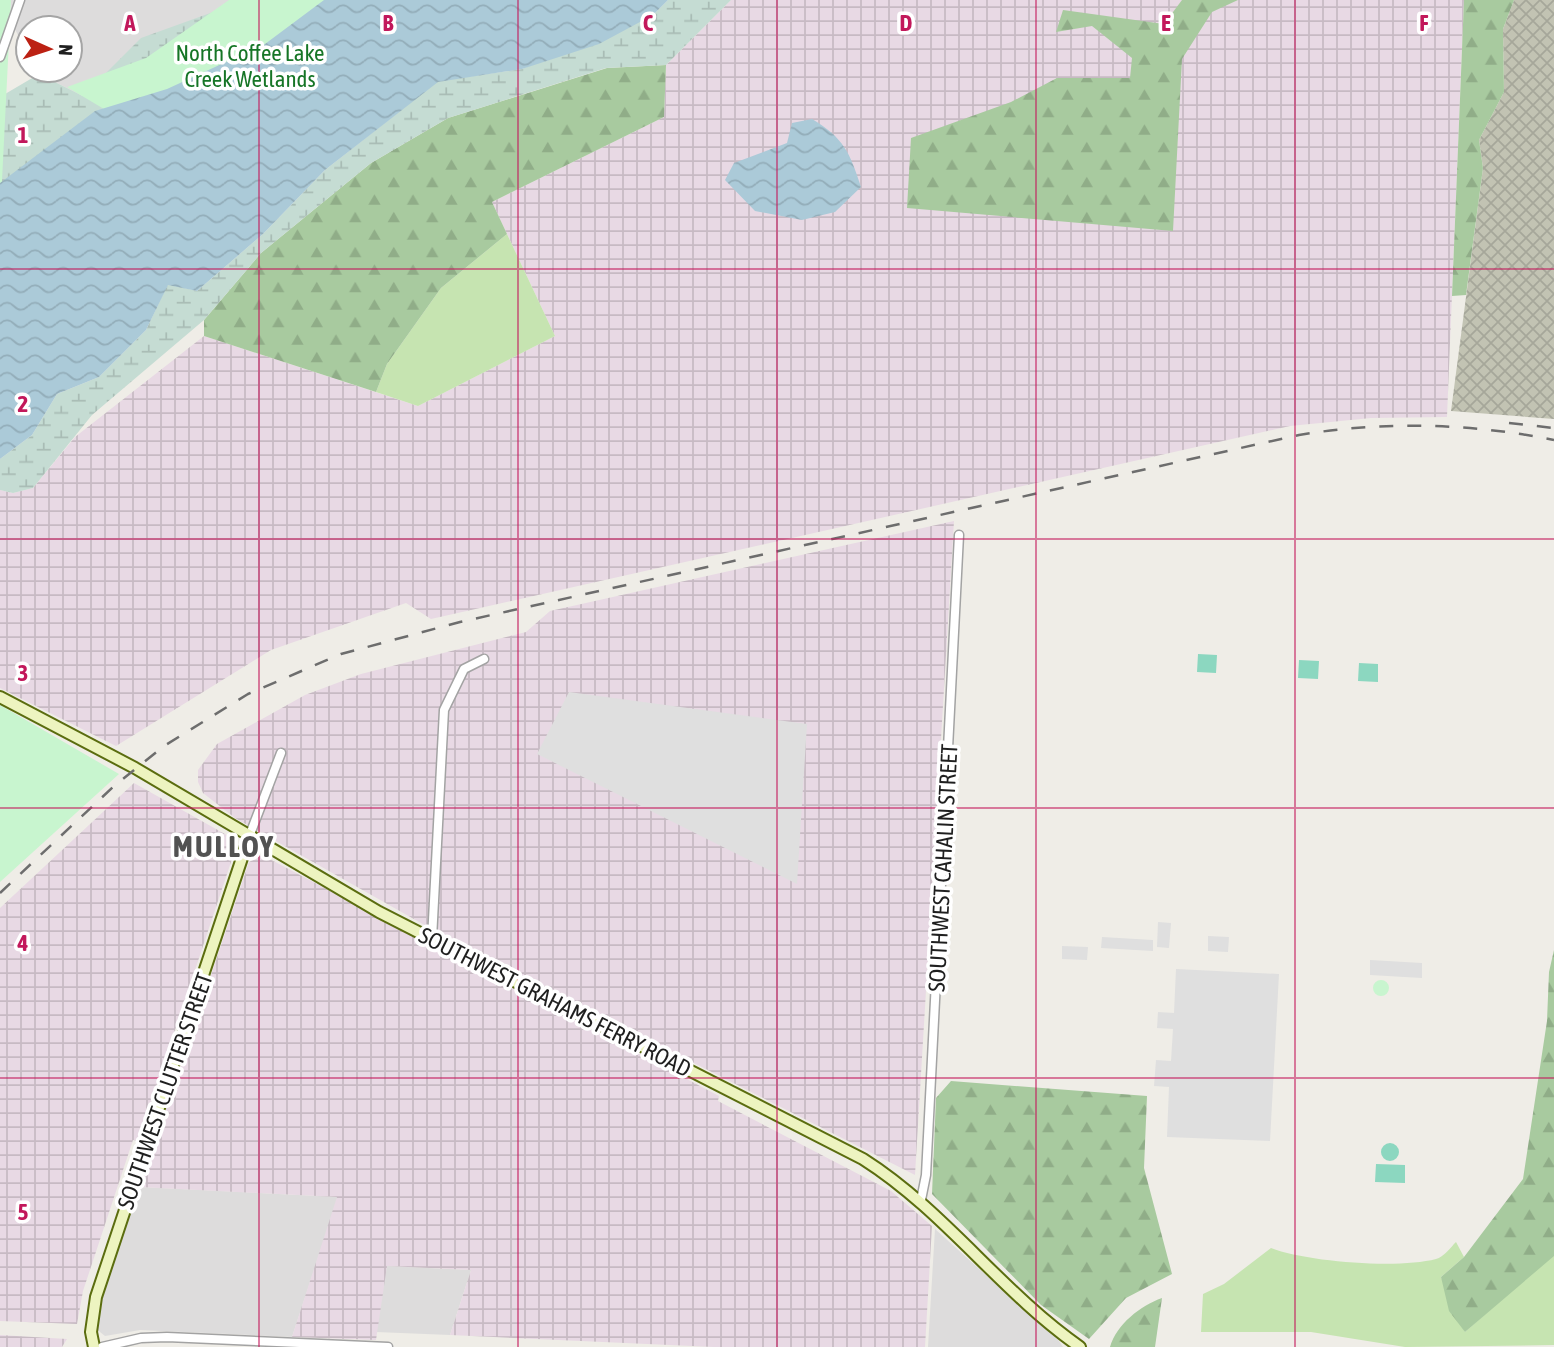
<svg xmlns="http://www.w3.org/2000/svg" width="1554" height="1347" viewBox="0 0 1554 1347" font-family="'Asap Condensed',sans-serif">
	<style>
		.residential { fill: #dddcdc }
		.industrial { fill: url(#industrial-grid) }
		.construction { fill: url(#construction-cross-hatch) }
		.grass { fill: #c6e4b1 }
		.forest { fill: url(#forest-firs) }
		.wetland { fill: url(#wetland-marsh) }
		.park { fill: #c8f5cf }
		.pitch { fill: #8cd7c0 }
		.parking { fill: #dfdfdf }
		.water { fill: url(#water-waves) }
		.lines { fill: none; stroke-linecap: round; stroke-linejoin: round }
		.street-casing { stroke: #a3a3a3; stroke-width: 11 }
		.secondary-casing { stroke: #5b6d0f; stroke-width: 14 }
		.street { stroke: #fff; stroke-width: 8 }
		.secondary { stroke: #edf4c0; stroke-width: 10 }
		.rail { stroke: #6d6d6d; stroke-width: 2.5; stroke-dasharray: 14 14; stroke-linecap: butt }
		.grid { fill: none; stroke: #c2185b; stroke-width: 2; stroke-opacity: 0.55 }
		.labels { text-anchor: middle; stroke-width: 7; stroke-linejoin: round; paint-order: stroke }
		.park-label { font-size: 23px; fill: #167526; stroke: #fff }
		.street-label { font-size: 23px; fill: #1f1f1f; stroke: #fff }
		.district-label { font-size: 30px; font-weight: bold; letter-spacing: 2px; fill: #525252; stroke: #fff }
		.grid-label { font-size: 23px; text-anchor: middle; font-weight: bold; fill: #c2185b; stroke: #fff; stroke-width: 7; stroke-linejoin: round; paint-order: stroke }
	</style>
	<defs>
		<pattern id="industrial-grid" width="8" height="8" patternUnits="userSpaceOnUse" patternTransform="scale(1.75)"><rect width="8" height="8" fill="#e8d9e4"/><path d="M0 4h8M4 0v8" fill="none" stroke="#c7bac3"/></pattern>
		<pattern id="construction-cross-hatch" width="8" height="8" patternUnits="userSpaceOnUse" patternTransform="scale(1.75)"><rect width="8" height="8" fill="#c2c3b3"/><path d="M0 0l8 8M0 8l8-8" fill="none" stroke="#a6a79a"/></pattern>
		<pattern id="forest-firs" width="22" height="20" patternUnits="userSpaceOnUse" patternTransform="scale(1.75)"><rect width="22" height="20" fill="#a8ca9f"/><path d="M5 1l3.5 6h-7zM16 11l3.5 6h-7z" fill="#90ad88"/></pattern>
		<pattern id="wetland-marsh" width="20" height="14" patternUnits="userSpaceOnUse" patternTransform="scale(1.75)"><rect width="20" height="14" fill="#c5dcd3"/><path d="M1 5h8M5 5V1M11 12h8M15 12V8" fill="none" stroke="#a9bcb5"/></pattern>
		<pattern id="water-waves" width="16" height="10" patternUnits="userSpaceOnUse" patternTransform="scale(1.75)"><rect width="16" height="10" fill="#abcad8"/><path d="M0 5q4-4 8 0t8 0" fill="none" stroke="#93adb9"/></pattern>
	</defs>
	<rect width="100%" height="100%" fill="#efede7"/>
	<path class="residential" d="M 11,0 L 233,0 L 83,96 L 39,74 L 37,70 L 70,70 L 70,28 L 28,28 L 28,54 L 10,20 Z
		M 140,1187 L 338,1197 L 292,1337 L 140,1330 L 105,1336 L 95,1328 L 97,1308 Z
		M 935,1229 L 1059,1341 L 1063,1347 L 928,1347 Z
		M 386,1266 L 471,1270 L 450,1335 L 376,1332 Z"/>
	<path class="industrial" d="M 731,0 L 1464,0 L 1447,417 L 1371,418 L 1290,426 L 431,619 L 406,603 L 271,650 L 116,746 L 0,688 L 0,490 L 13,493 L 33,488 L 75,437 L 204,336 L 418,406 L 555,336 L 492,202 L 664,117 L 666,65 Z
		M 954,521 L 915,1175 L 451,940 L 235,818 L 203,793 L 198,782 L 198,770 L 217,744 L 305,695 L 361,674 L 526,632 L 550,611 Z
		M 134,783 L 232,838 L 235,850 L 138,1141 L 133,1140 L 83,1291 L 77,1324 L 0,1321 L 0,908 Z
		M 262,855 L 719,1096 L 718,1101 L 891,1191 L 932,1226 L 925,1347 L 714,1347 L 450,1335 L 471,1270 L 387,1266 L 376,1340 L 292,1337 L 337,1197 L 140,1187 L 249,862 Z
		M 0,1335 L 67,1339 L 62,1347 L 0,1347 Z"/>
	<path class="construction" d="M 1514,0 L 1554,0 L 1554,419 L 1451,411 L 1483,168 L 1479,140 L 1504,92 L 1503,29 Z"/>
	<path class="grass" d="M 507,234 L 555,336 L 418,406 L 376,392 L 387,364 L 441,288 Z
		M 1456,1242 L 1464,1257 L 1441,1277 L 1465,1332 L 1554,1253 L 1554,1345 L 1405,1347 L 1311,1332 L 1201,1332 L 1203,1294 L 1224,1284 L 1271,1248 C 1307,1262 1398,1269 1436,1259 C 1444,1257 1450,1248 1456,1242 Z"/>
	<path class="forest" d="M 1182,0 L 1238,0 L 1212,12 L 1182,59 L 1173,231 L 907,208 L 911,138 L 1011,102 L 1057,78 L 1130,78 L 1132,58 L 1092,26 L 1056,32 L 1063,10 L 1164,24 Z
		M 1464,0 L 1514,0 L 1503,29 L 1504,92 L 1479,140 L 1483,168 L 1466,295 L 1452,296 Z
		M 666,65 L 664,117 L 492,202 L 507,234 L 441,288 L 387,364 L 376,392 L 204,336 L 204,320 L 261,253 L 371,163 L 448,118 L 607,68 Z
		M 1554,950 L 1554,1256 L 1465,1332 L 1449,1311 L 1441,1277 L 1464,1257 L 1523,1179 L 1547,1021 L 1549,972 Z
		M 951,1081 L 1147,1096 L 1144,1168 L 1172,1274 L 1126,1298 L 1089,1339 L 1041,1305 L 932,1194 L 936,1098 Z
		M 1162,1298 L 1155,1347 L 1110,1347 C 1117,1324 1140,1306 1162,1298 Z"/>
	<path class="wetland" d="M 324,0 L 0,183 L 0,97 L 39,74 L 83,96 L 141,38 L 227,7 Z
		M 668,0 L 731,0 L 666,65 L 606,68 L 448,118 L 371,163 L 261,253 L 204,320 L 92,415 L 33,488 L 13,493 L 0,490 L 0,459 L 32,435 L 57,394 L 99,377 L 146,330 L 168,284 L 197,291 L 263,234 L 325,170 L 438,81 L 522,69 L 653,15 Z"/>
	<path class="park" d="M 0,0 L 11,0 L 1,201 L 0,201 Z
		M 229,0 L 495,0 L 141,131 L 67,87 L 146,58 Z
		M 0,705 L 119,774 L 0,882 Z
		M1373 988a8 8 0 1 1 16 0a8 8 0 1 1-16 0Z"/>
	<path class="pitch" d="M 1198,654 L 1217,655 L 1216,673 L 1197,672 Z
		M 1299,660 L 1319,661 L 1318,679 L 1298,678 Z
		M 1359,663 L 1378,664 L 1378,682 L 1358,681 Z
		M1381 1152a9 9 0 1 1 18 0a9 9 0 1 1-18 0Z
		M 1376,1164 L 1405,1165 L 1405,1183 L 1375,1182 Z"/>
	<path class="parking" d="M 569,692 L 807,724 L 797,884 L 537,754 Z
		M 1158,922 L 1171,923 L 1169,948 L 1157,947 Z
		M 1208,936 L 1229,937 L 1228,952 L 1208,951 Z
		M 1102,937 L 1153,940 L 1153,951 L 1101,948 Z
		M 1062,946 L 1088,947 L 1087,960 L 1062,959 Z
		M 1370,960 L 1422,963 L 1422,978 L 1370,975 Z
		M 1176,969 L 1279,974 L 1270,1141 L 1167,1137 L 1169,1087 L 1154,1086 L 1156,1060 L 1171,1061 L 1173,1029 L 1157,1028 L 1158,1012 L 1174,1013 Z"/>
	<path class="water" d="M 324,0 L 668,0 L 653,15 L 599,44 L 522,69 L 438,82 L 325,170 L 263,234 L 197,291 L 168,285 L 146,330 L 99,377 L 57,394 L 32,435 L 0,459 L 0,183 L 95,111 L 167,89 L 265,44 Z
		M 812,119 C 844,138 850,153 861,187 L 835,212 L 802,220 L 755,211 L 725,180 L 734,163 L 787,143 L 792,123 Z"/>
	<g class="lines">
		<defs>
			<path id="street" d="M 0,57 L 20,0
				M 249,837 L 281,753
				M 432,939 L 444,710 L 464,669 L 484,659
				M 921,1200 L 926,1175 L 959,535
				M 102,1347 L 141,1338 L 167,1337 L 388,1347"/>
			<path id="secondary" d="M 0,697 L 135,768 L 379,912 L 863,1159 C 945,1211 1001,1292 1080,1347
				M 94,1347 L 91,1332 L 96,1297 L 249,837"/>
		</defs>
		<use href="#street" class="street-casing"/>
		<use href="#secondary" class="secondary-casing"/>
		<use href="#street" class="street"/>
		<use href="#secondary" class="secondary"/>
		<path class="rail" d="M 1509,423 L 1554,428
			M 0,893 L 113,787 L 164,746 L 248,694 L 341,654 L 460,622 L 1299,435 C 1383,421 1470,423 1554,440"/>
	</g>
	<path class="grid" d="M 259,0 L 259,1347M 518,0 L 518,1347M 777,0 L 777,1347M 1036,0 L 1036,1347M 1295,0 L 1295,1347M 0,269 L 1554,269M 0,539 L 1554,539M 0,808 L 1554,808M 0,1078 L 1554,1078"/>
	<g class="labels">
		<g class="park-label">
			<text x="250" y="61">North Coffee Lake<tspan x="250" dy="26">Creek Wetlands</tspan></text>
		</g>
		<g class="street-label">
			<text transform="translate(943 868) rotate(-87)" y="8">SOUTHWEST CAHALIN STREET</text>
			<text transform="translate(555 1002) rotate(27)" y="8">SOUTHWEST GRAHAMS FERRY ROAD</text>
			<text transform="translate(165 1091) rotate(-71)" y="8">SOUTHWEST CLUTTER STREET</text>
		</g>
		<g class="district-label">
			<text x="224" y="857">MULLOY</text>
		</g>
	</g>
	<g class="grid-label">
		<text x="130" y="31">A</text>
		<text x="388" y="31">B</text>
		<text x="648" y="31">C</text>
		<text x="906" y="31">D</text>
		<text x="1166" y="31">E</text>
		<text x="1424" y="31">F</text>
		<text x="23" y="143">1</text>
		<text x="23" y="412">2</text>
		<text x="23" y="681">3</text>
		<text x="23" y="951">4</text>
		<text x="23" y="1220">5</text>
	</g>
	<g transform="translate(49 49) rotate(93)"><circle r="33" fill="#ffffff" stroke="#a5a5a5" stroke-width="2"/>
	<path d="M0-5L12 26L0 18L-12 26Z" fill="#bc2113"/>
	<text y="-10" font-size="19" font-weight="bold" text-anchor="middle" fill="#1f1f1f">N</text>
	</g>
</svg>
